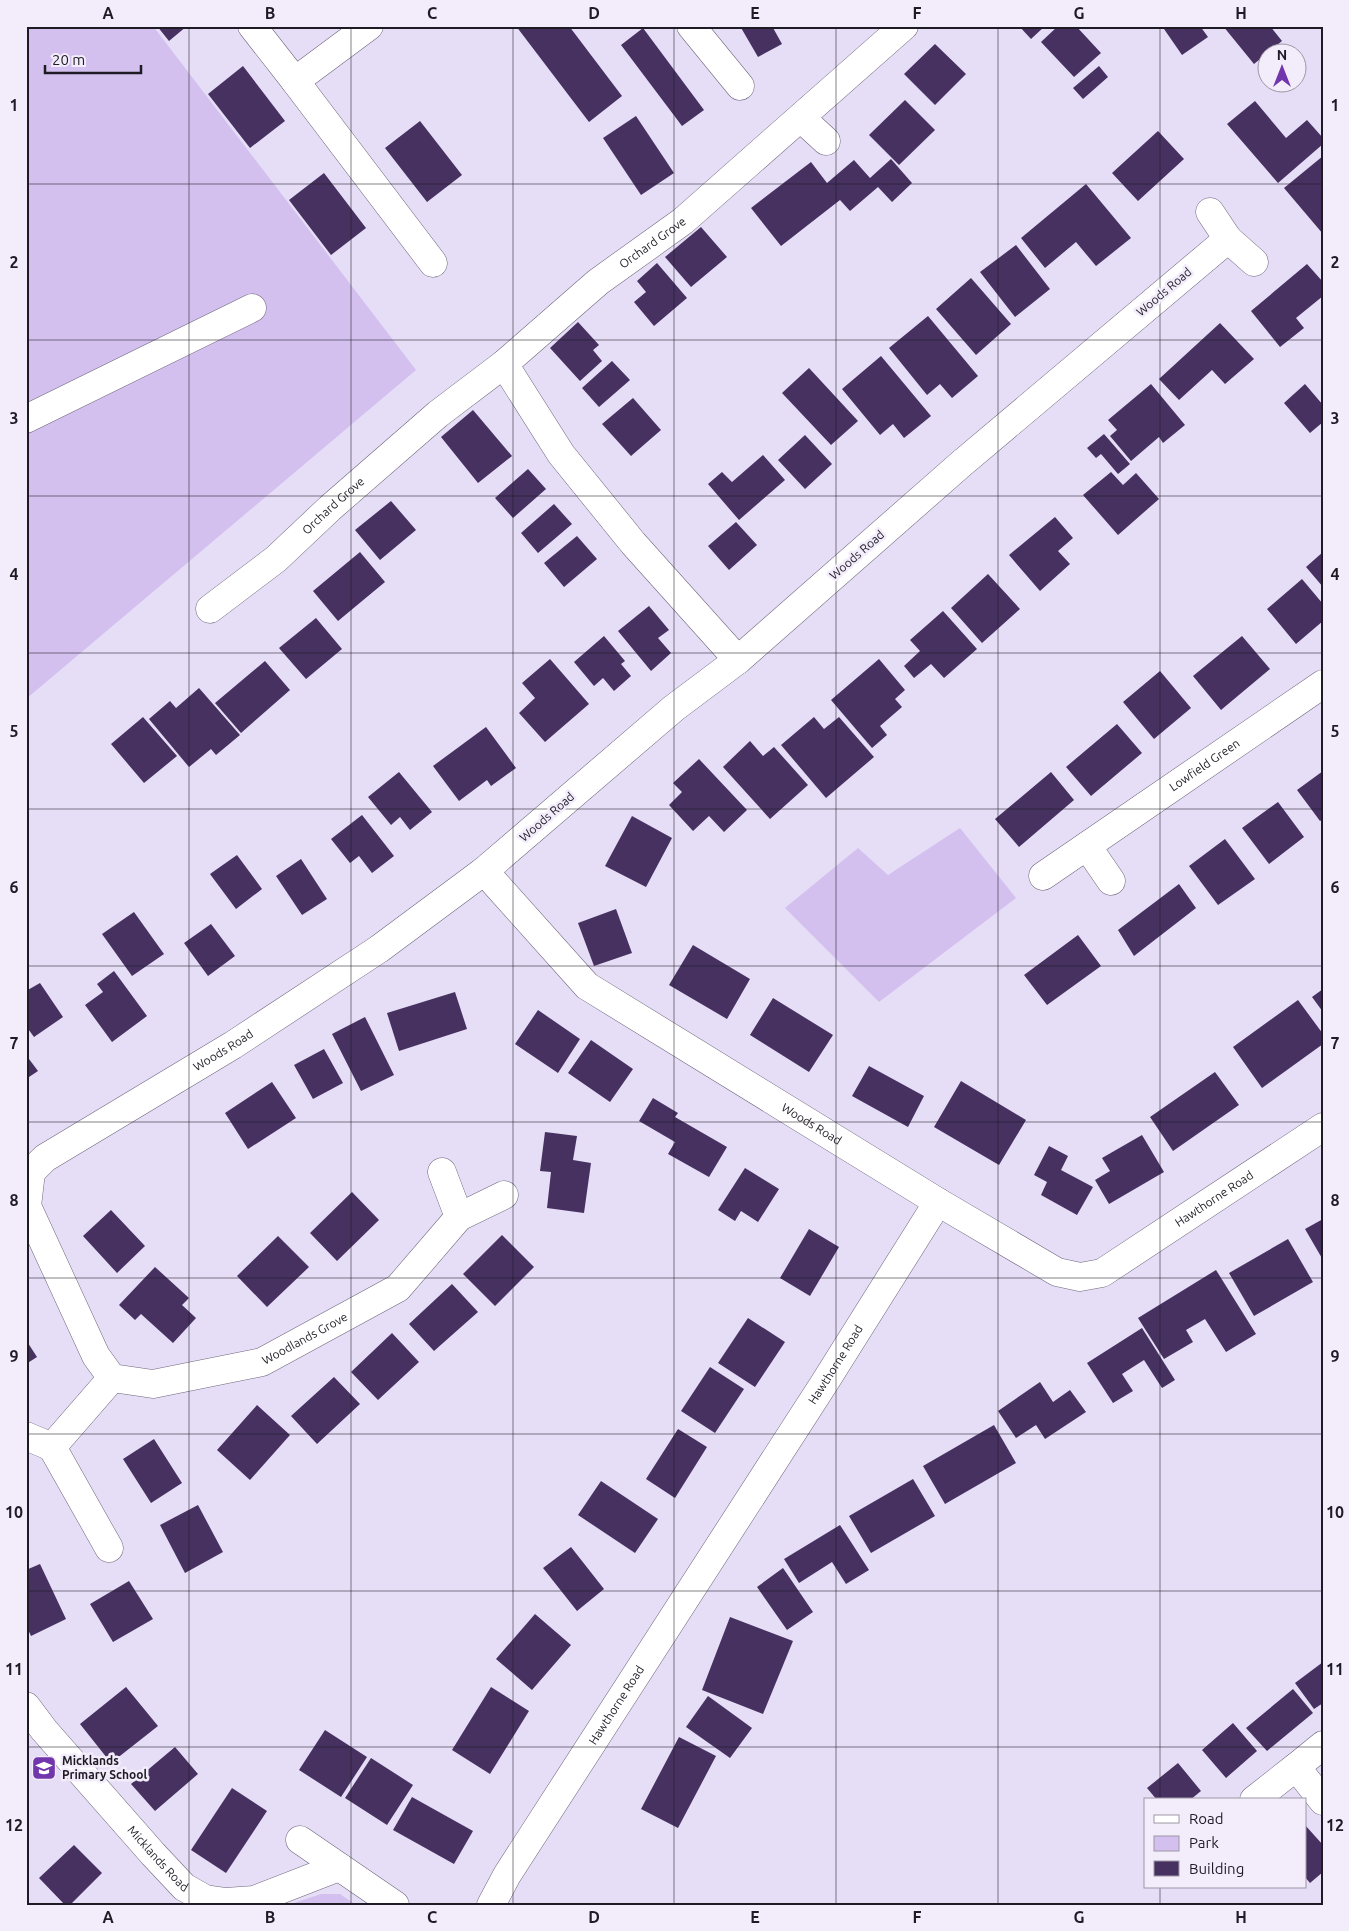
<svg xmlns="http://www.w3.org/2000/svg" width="1349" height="1931" viewBox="0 0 1349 1931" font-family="Ubuntu,sans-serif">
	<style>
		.green { fill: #d3c0ef }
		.building { fill: #463160 }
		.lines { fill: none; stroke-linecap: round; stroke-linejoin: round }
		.minor-casing { stroke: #6f667c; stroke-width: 29 }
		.minor { stroke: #fff; stroke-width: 28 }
		.grid { fill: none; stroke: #1f1b24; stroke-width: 1; stroke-opacity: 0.55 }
		.labels { text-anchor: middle; stroke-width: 5; stroke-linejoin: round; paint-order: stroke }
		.street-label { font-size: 12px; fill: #1f1b24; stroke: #f2ecfb }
		.poi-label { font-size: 12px; font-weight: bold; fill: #1f1b24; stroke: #f2ecfb; text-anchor: start }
		.neatline { fill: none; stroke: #1f1b24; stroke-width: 2 }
		.grid-label { font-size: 16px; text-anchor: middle; font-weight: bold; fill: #1f1b24 }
	</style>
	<rect width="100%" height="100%" fill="#e6ddf6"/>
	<path class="green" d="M 26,26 L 153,26 L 416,370 L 26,699 Z
		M 960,828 L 1016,898 L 879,1002 L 785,908 L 858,848 L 888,875 Z
		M 321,1894 L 340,1894 L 356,1905 L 288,1905 Z"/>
	<path class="building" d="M 157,26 L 187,26 L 169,41 Z
		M 516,26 L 569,26 L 622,96 L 589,122 Z
		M 740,26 L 772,26 L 782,44 L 758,57 Z
		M 1019,26 L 1045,26 L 1031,39 Z
		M 1058,26 L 1076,26 L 1101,53 L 1074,77 L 1041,42 Z
		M 1169,26 L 1200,26 L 1208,37 L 1182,55 L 1164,29 Z
		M 1223,26 L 1270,26 L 1282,41 L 1254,64 Z
		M 643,28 L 704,110 L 682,126 L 621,45 Z
		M 935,44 L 966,74 L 935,105 L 904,74 Z
		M 243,66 L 285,121 L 250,148 L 208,94 Z
		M 1099,66 L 1108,77 L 1083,99 L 1073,88 Z
		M 905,100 L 935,130 L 899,165 L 869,135 Z
		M 1255,101 L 1286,138 L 1307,120 L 1323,138 L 1323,144 L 1278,183 L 1227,124 Z
		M 636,116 L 674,173 L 641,195 L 603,138 Z
		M 420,121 L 462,175 L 427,202 L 385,148 Z
		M 1158,131 L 1184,159 L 1138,201 L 1112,173 Z
		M 1323,156 L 1323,234 L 1284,188 Z
		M 891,159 L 912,183 L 892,202 L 878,187 L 850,211 L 840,200 L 781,246 L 751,208 L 811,162 L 827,183 L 854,160 L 870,178 Z
		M 324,173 L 366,228 L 331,255 L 289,200 Z
		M 1086,184 L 1131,238 L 1096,266 L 1076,242 L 1045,268 L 1021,238 Z
		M 701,227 L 727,257 L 691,287 L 665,257 Z
		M 1016,245 L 1050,289 L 1015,317 L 980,272 Z
		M 657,263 L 687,298 L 654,326 L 634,302 L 646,292 L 637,281 Z
		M 1307,264 L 1323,282 L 1323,296 L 1296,318 L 1304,328 L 1280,347 L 1251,311 Z
		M 971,278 L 1011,324 L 976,355 L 936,309 Z
		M 928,316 L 978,376 L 952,398 L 940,384 L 927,395 L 889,348 Z
		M 578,322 L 599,345 L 593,350 L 602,361 L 580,381 L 550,348 Z
		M 1220,323 L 1254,359 L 1225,384 L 1212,370 L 1179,400 L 1159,379 Z
		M 881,356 L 931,416 L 904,438 L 893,424 L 880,435 L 842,389 Z
		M 612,361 L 630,380 L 599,407 L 582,388 Z
		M 809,368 L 858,421 L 831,445 L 782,393 Z
		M 1151,384 L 1185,425 L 1163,443 L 1159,437 L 1131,461 L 1110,436 L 1117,430 L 1108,420 Z
		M 1305,384 L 1323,405 L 1323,422 L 1310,433 L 1284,403 Z
		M 633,398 L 661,430 L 631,456 L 602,424 Z
		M 473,410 L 512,456 L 478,483 L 441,437 Z
		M 1104,434 L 1130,464 L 1118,474 L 1101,454 L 1096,458 L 1087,448 Z
		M 805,435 L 832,464 L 805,489 L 778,460 Z
		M 763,455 L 785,480 L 739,520 L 708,484 L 722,472 L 732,482 Z
		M 528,469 L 546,489 L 513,518 L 495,498 Z
		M 1111,472 L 1123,485 L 1136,473 L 1159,499 L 1118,535 L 1083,495 Z
		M 391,501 L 416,530 L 380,560 L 355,530 Z
		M 554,504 L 572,524 L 538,553 L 521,533 Z
		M 1055,517 L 1073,538 L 1058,551 L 1070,564 L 1040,591 L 1009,555 Z
		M 736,522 L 757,545 L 729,570 L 708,546 Z
		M 577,536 L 597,559 L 564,587 L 544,563 Z
		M 360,552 L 385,582 L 338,621 L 313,591 Z
		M 1323,552 L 1323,587 L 1306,567 Z
		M 988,574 L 1020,609 L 982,643 L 951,608 Z
		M 1302,579 L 1323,604 L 1323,621 L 1296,644 L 1267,609 Z
		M 649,606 L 669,630 L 658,638 L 671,653 L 651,671 L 618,631 Z
		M 943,611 L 977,649 L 944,678 L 931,664 L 914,678 L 904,666 L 920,651 L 910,640 Z
		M 316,618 L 342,649 L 306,679 L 279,648 Z
		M 604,636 L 625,661 L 621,664 L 631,676 L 614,691 L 603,678 L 594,686 L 574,662 Z
		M 1242,636 L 1270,669 L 1221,710 L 1193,676 Z
		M 550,659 L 589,704 L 545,742 L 519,713 L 535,698 L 522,683 Z
		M 879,659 L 905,690 L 895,699 L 902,707 L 880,726 L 887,735 L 872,748 L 831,700 Z
		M 265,661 L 290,690 L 241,733 L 215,703 Z
		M 1160,671 L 1191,708 L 1154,739 L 1123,702 Z
		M 199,688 L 240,735 L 216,755 L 211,749 L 189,767 L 149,719 L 170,701 L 176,708 Z
		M 143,717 L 177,756 L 144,783 L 111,744 Z
		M 814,717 L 824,729 L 839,717 L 874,757 L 826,798 L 781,745 Z
		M 1117,724 L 1142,753 L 1091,796 L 1066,767 Z
		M 486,727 L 516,768 L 491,786 L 487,780 L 459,801 L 433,766 Z
		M 750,741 L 763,756 L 774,747 L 808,785 L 770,819 L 723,767 Z
		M 699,759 L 747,810 L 724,832 L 709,816 L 693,831 L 669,805 L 682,792 L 673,783 Z
		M 1323,771 L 1323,819 L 1320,821 L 1297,790 Z
		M 399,772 L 432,812 L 410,830 L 400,817 L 391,825 L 368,797 Z
		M 1051,772 L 1074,800 L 1019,847 L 995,819 Z
		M 1278,802 L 1304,837 L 1269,864 L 1242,828 Z
		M 362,815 L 394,856 L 372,873 L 359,856 L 350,863 L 331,839 Z
		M 632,816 L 672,838 L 646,887 L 605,866 Z
		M 1225,839 L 1255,879 L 1218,905 L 1189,866 Z
		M 237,855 L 262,889 L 236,909 L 210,874 Z
		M 301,859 L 327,899 L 302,915 L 276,876 Z
		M 1179,884 L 1196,908 L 1134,956 L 1118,930 Z
		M 616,909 L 632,953 L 594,966 L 578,923 Z
		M 134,912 L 164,954 L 132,976 L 102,934 Z
		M 211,924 L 235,956 L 208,976 L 184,943 Z
		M 1078,935 L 1101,966 L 1047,1005 L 1024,975 Z
		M 693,945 L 750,979 L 727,1019 L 669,985 Z
		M 114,971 L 147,1016 L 112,1042 L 85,1005 L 103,992 L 97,984 Z
		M 40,983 L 63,1017 L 34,1037 L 26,1026 L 26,991 Z
		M 1323,989 L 1323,1012 L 1312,997 Z
		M 455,992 L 467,1029 L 399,1051 L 387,1013 Z
		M 773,998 L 833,1035 L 809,1072 L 750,1035 Z
		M 1298,1000 L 1323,1034 L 1323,1044 L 1262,1088 L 1233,1047 Z
		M 538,1010 L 580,1039 L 558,1073 L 515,1044 Z
		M 365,1017 L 394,1075 L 361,1091 L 332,1034 Z
		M 591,1040 L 633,1069 L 610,1102 L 568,1073 Z
		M 324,1049 L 343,1083 L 313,1099 L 294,1065 Z
		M 26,1055 L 38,1071 L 26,1079 Z
		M 869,1066 L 924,1096 L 908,1127 L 852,1096 Z
		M 1215,1072 L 1239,1105 L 1173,1151 L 1150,1117 Z
		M 961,1081 L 1026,1120 L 999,1165 L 934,1127 Z
		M 272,1082 L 296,1118 L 248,1149 L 225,1113 Z
		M 653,1098 L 678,1113 L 675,1117 L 727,1147 L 709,1177 L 668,1154 L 675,1142 L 639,1121 Z
		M 545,1132 L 577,1136 L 573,1160 L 591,1163 L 584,1213 L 547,1208 L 551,1172 L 540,1171 Z
		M 1142,1135 L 1164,1172 L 1109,1204 L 1095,1180 L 1110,1171 L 1102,1158 Z
		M 1049,1146 L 1068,1156 L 1061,1170 L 1093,1187 L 1077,1215 L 1041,1195 L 1047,1182 L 1034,1175 Z
		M 745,1168 L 779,1189 L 758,1222 L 741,1211 L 735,1221 L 718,1210 Z
		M 352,1192 L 379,1220 L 337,1261 L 310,1233 Z
		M 111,1210 L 145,1246 L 117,1273 L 83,1236 Z
		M 1323,1219 L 1323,1260 L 1305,1229 Z
		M 809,1229 L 839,1247 L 810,1296 L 780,1278 Z
		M 502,1235 L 534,1267 L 495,1306 L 463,1274 Z
		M 278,1236 L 309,1267 L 267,1307 L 237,1276 Z
		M 1288,1239 L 1313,1282 L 1254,1316 L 1229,1273 Z
		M 155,1267 L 189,1298 L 182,1305 L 196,1318 L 173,1343 L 141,1314 L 135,1320 L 119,1305 Z
		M 1216,1270 L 1256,1334 L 1226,1352 L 1205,1319 L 1186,1330 L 1193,1342 L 1164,1359 L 1138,1318 Z
		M 452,1284 L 478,1312 L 434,1351 L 409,1324 Z
		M 748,1318 L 785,1342 L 755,1387 L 718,1363 Z
		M 1142,1328 L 1175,1380 L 1162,1388 L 1144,1360 L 1122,1374 L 1133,1391 L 1113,1403 L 1087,1363 Z
		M 392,1333 L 419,1362 L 378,1400 L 351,1372 Z
		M 26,1340 L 37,1357 L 26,1364 Z
		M 710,1367 L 744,1389 L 715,1433 L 681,1411 Z
		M 334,1377 L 360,1404 L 317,1444 L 291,1416 Z
		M 1040,1382 L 1053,1402 L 1070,1390 L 1086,1412 L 1045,1439 L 1036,1425 L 1016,1438 L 998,1411 Z
		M 257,1405 L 290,1435 L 250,1480 L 217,1450 Z
		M 994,1425 L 1016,1463 L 945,1504 L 923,1466 Z
		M 678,1429 L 707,1447 L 675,1498 L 646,1479 Z
		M 154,1439 L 182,1483 L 151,1503 L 123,1459 Z
		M 913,1479 L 935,1516 L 871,1553 L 849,1516 Z
		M 601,1481 L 658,1519 L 635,1553 L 578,1515 Z
		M 198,1505 L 223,1552 L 185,1573 L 160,1525 Z
		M 840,1525 L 869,1570 L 846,1584 L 832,1562 L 799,1583 L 784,1559 Z
		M 571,1547 L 604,1589 L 577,1611 L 543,1568 Z
		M 40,1564 L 66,1619 L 31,1636 L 26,1625 L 26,1570 Z
		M 783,1568 L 813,1612 L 787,1630 L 757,1587 Z
		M 129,1581 L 153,1619 L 113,1642 L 90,1604 Z
		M 535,1614 L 571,1645 L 532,1690 L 496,1659 Z
		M 730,1617 L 793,1641 L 763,1714 L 702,1690 Z
		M 1323,1662 L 1323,1703 L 1314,1709 L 1295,1683 Z
		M 126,1687 L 158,1726 L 111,1763 L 80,1724 Z
		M 491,1687 L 529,1711 L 490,1774 L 452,1750 Z
		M 1293,1689 L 1313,1713 L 1267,1751 L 1246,1728 Z
		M 708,1696 L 752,1728 L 730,1758 L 686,1727 Z
		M 1233,1723 L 1257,1751 L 1226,1778 L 1202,1750 Z
		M 325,1730 L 367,1757 L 341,1797 L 299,1770 Z
		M 679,1737 L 716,1756 L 678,1828 L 641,1809 Z
		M 175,1747 L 198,1774 L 155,1811 L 131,1784 Z
		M 371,1758 L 413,1785 L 387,1825 L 345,1798 Z
		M 1178,1763 L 1201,1791 L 1190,1800 L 1157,1800 L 1147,1788 Z
		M 232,1788 L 267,1811 L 226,1873 L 191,1850 Z
		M 412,1797 L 473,1831 L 454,1864 L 393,1830 Z
		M 1305,1825 L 1323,1845 L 1323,1872 L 1310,1883 L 1305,1877 Z
		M 74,1845 L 102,1873 L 70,1905 L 65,1905 L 39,1878 Z"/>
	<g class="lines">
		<defs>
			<g id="minor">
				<path d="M 252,26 L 295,81 L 369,26"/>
				<path d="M 691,26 L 740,86"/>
				<path d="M 295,81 L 433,263"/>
				<path d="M 801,118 L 826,141"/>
				<path d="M 1210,212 L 1228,239"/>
				<path id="s1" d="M 1254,262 L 1228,239 L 961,464 L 738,660 L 674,708 L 484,871 L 587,986 L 938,1202 L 1057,1272 L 1080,1277 L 1102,1273 L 1323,1127"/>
				<path id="s2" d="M 504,364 L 598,282 L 683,221 L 904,26"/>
				<path d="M 26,419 L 252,308"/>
				<path id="s3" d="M 210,609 L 276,559 L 330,508 L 438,414 L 504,364 L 561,454 L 633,543 L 738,660"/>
				<path d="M 1087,846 L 1111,881"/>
				<path id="s4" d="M 1043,876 L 1323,684"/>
				<path id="s5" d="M 31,1172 L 27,1206 L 96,1356 L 112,1378 L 153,1384 L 262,1362 L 398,1288 L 459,1217 L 504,1195"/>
				<path id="s6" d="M 31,1172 L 45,1158 L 233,1045 L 379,949 L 484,871"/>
				<path d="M 442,1172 L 459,1217"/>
				<path d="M 26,1436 L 52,1447"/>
				<path d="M 109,1548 L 52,1447 L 112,1378"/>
				<path id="s7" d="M 26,1706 L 44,1730 L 153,1854 L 184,1887 L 205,1899 L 226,1902 L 254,1900 L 339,1867"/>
				<path d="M 1323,1745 L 1296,1767 L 1323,1801"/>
				<path d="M 1254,1800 L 1296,1767"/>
				<path d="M 300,1840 L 395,1905"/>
				<path id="s8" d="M 491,1905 L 507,1875 L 825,1382 L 938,1202"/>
			</g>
		</defs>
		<use href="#minor" class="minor-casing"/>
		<use href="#minor" class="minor"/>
	</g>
	<path class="grid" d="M 189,26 L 189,1905M 351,26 L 351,1905M 513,26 L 513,1905M 674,26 L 674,1905M 836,26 L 836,1905M 998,26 L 998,1905M 1160,26 L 1160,1800M 26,184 L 1323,184M 26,340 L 1323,340M 26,496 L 1323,496M 26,653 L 1323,653M 26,809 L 1323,809M 26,966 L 1323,966M 26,1122 L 1323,1122M 26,1278 L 1323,1278M 26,1434 L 1323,1434M 26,1591 L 1323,1591M 26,1747 L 1323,1747M 1160,1887 L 1160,1905"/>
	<defs>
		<symbol id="school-square" viewBox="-11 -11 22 22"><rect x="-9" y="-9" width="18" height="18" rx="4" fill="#7236ac" stroke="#f2ecfb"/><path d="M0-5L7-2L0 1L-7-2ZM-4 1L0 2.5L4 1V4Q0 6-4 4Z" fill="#fff"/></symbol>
	</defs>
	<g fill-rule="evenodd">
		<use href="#school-square" x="30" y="1754" width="28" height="28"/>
	</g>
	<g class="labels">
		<g class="street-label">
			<text dy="4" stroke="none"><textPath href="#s2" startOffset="192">Orchard Grove</textPath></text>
			<text transform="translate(1164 292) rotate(-40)" y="4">Woods Road</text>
			<text dy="4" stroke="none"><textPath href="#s3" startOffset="161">Orchard Grove</textPath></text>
			<text transform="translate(857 555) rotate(-41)" y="4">Woods Road</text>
			<text dy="4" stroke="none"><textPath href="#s4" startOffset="196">Lowfield Green</textPath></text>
			<text transform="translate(547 817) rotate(-41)" y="4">Woods Road</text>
			<text dy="4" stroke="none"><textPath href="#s6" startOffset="228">Woods Road</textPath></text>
			<text dy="4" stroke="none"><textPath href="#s1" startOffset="1429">Woods Road</textPath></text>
			<text dy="4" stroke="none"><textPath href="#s1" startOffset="1896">Hawthorne Road</textPath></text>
			<text dy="4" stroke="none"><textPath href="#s5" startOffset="428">Woodlands Grove</textPath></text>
			<text dy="4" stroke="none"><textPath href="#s8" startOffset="641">Hawthorne Road</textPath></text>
			<text dy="4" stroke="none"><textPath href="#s8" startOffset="236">Hawthorne Road</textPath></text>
			<text dy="4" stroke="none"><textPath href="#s7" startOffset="202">Micklands Road</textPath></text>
		</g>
		<g class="poi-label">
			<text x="62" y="1765">Micklands<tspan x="62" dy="14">Primary School</tspan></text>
		</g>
	</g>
	<rect width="1349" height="1931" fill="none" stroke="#f2ecfb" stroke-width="55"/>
	<rect x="1144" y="1798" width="162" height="90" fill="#f2ecfb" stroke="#9e98a5"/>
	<rect x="1154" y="1815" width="25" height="8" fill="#ffffff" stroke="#9e98a5"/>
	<text x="1189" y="1824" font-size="15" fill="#1f1b24">Road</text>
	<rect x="1154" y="1836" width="25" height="15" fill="#d3c0ef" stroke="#9e98a5"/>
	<text x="1189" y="1848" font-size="15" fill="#1f1b24">Park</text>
	<rect x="1154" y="1861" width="25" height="15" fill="#463160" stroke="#9e98a5"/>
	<text x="1189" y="1874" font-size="15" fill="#1f1b24">Building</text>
	<g transform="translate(1282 68)"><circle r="24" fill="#f2ecfb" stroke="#9e98a5"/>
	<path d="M0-4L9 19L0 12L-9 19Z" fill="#7236ac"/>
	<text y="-8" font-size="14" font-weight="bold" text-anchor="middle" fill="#1f1b24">N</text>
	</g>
	<path d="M45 65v8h96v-8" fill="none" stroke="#1f1b24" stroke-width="2.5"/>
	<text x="52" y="65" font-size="15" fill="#1f1b24" stroke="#f2ecfb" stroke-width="4" paint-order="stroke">20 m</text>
	<rect x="28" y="28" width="1294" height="1876" class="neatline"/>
	<g class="grid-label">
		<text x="108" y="19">A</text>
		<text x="270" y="19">B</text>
		<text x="432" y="19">C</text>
		<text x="594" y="19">D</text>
		<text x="755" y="19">E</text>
		<text x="917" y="19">F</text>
		<text x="1079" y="19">G</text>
		<text x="1241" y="19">H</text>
		<text x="14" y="111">1</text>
		<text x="1335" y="111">1</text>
		<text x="14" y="268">2</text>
		<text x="1335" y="268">2</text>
		<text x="14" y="424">3</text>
		<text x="1335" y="424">3</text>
		<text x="14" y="580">4</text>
		<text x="1335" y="580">4</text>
		<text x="14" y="737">5</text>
		<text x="1335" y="737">5</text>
		<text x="14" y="893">6</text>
		<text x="1335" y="893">6</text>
		<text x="14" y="1049">7</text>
		<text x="1335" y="1049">7</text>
		<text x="14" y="1206">8</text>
		<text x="1335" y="1206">8</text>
		<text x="14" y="1362">9</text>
		<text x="1335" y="1362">9</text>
		<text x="14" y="1518">10</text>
		<text x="1335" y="1518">10</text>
		<text x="14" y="1675">11</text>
		<text x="1335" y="1675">11</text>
		<text x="14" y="1831">12</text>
		<text x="1335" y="1831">12</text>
		<text x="108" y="1923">A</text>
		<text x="270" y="1923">B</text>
		<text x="432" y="1923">C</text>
		<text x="594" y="1923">D</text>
		<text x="755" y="1923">E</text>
		<text x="917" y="1923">F</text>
		<text x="1079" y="1923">G</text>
		<text x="1241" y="1923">H</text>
	</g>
</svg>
